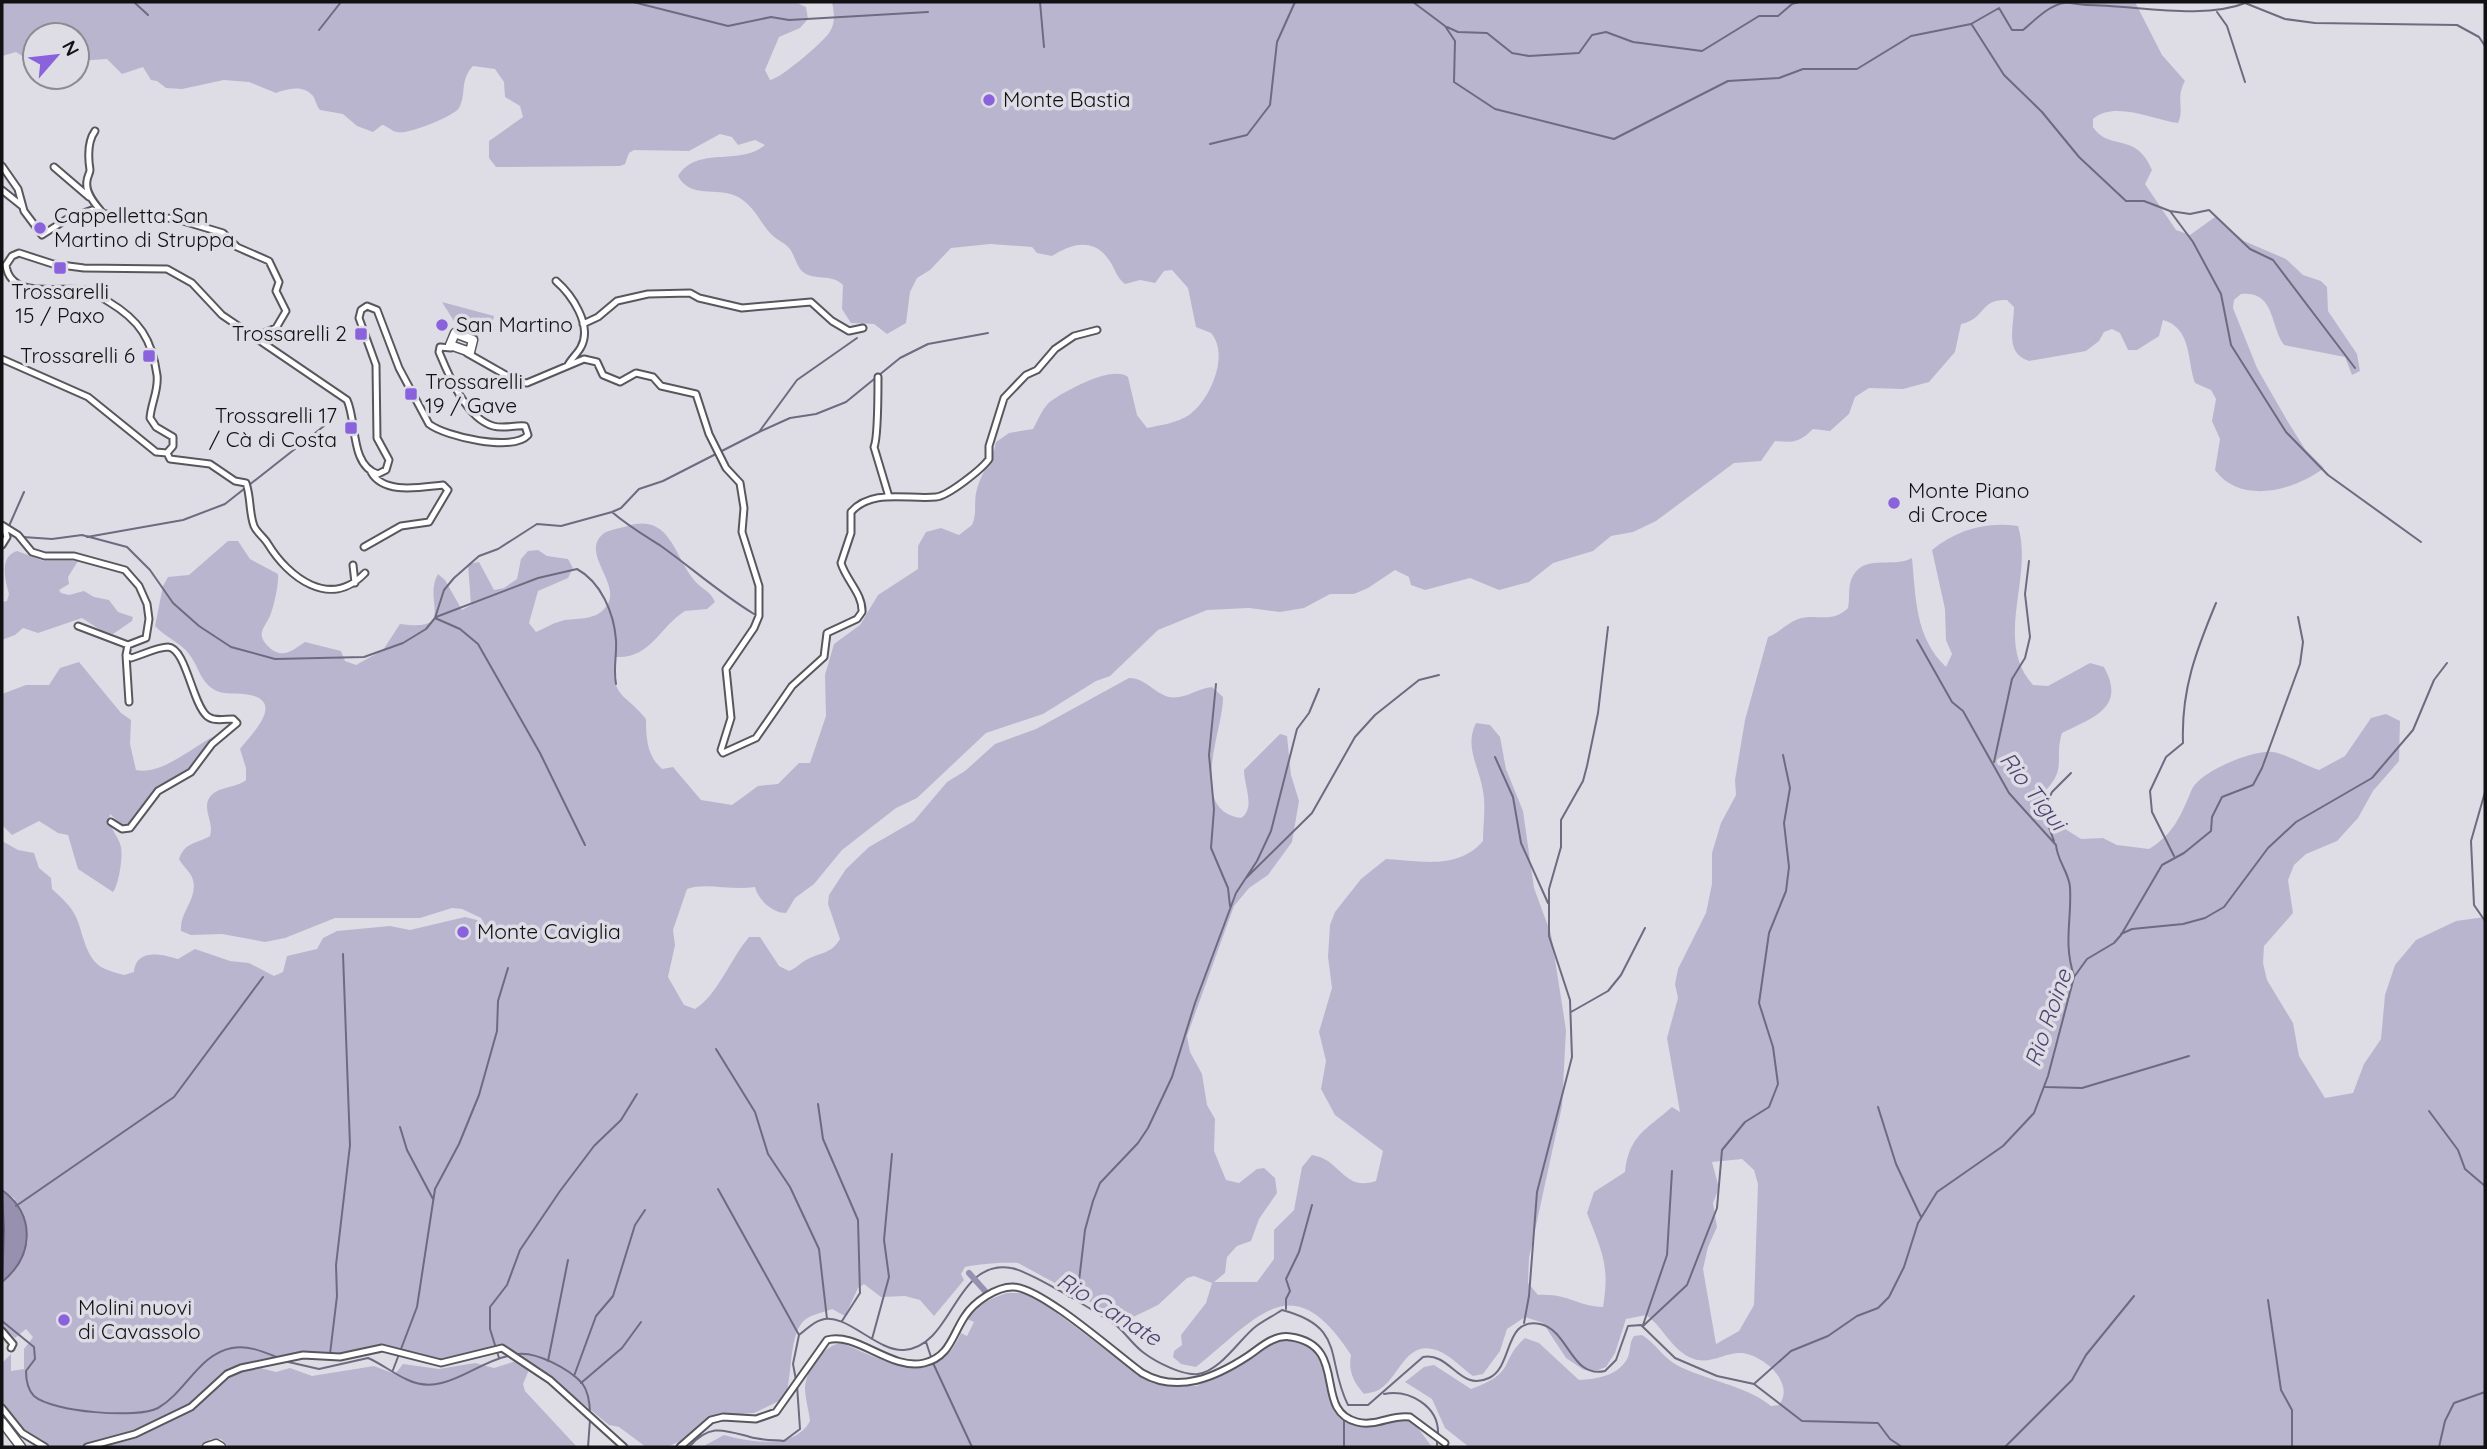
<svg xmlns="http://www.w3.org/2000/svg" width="2487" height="1449" viewBox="0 0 2487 1449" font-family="Quicksand,sans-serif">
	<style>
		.green { fill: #bab5cf; fill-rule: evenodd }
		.water { fill: #9790af; stroke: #6f6a80; stroke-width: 2 }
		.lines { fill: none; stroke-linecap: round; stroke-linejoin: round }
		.stream { stroke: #6f6a80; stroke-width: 2 }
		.canal { stroke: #9790af; stroke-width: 6 }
		.street-casing { stroke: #58575e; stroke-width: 9 }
		.secondary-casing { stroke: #58575e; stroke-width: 11 }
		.street { stroke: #fff; stroke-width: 5 }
		.secondary { stroke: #fff; stroke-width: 8 }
		.poi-dot { fill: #8a62dc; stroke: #dedde5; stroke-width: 2.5 }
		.labels { text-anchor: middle; stroke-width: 7; stroke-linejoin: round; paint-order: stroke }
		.poi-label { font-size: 21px; fill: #111114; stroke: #dedde5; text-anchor: start }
		.water-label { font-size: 23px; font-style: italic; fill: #504371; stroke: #dedde5 }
	</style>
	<rect width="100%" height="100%" fill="#dedde5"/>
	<path class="green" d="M 2,2 L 795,2 L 806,7 L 808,19 L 800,28 L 779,37 L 765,70 L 770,80 C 780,79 822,43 829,33 C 836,23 834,13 832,2 L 2135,2 L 2162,55 L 2185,81 C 2175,99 2185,108 2178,123 C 2154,120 2114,100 2093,119 L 2093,127 C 2110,152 2136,131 2152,170 L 2145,184 L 2176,230 L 2190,235 L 2215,217 L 2244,241 L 2286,259 L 2303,275 L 2321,281 L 2327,287 L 2328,311 L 2357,354 L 2360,371 L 2352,375 L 2345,357 L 2284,345 C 2270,326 2275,290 2241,294 L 2234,300 L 2233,308 L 2257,368 L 2288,422 L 2305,449 L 2324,468 C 2294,491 2240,505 2215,470 L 2220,439 L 2212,421 L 2216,399 L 2211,390 L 2195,383 C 2187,361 2192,328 2163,320 L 2159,336 L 2137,350 L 2128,350 L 2120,333 L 2112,329 L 2104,332 L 2099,341 L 2086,351 L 2029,361 C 2004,353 2014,327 2014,307 L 2007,300 C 1979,299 1986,319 1961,324 L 1955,352 L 1929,382 L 1903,389 L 1869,388 L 1855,397 L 1849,414 L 1830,431 L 1813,429 C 1800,442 1794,443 1775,441 L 1761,461 L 1734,463 L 1656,521 L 1633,532 L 1611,536 L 1593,551 L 1553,563 L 1529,582 L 1499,590 L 1470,578 L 1425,590 L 1411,585 L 1409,577 L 1395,570 L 1368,588 L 1354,594 L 1330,594 L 1304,608 L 1280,612 L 1249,608 L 1207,610 L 1158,630 L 1110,676 L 1096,681 L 1043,714 L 986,733 L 917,798 L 896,808 L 842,850 L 814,884 L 795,898 L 786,913 C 773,913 758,900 755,887 C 732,891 705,882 687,889 L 673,930 L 675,945 L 668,977 L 684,1005 L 695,1009 C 717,996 731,958 749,937 L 760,937 L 779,966 L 789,971 C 797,968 801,962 808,959 C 822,952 831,954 840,939 L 828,904 L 829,895 L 846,869 L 869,847 L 914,821 L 947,782 L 965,771 L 995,744 L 1036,729 L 1129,678 C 1144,677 1154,693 1169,697 C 1184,700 1198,688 1212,687 L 1223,697 C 1224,728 1186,811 1241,818 C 1256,808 1244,786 1244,770 L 1280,734 L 1287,736 L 1291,775 L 1299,801 L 1292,842 L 1268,875 L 1249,888 L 1234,906 L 1187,1036 L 1190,1052 L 1202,1074 L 1207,1105 L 1215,1119 L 1214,1151 L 1226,1180 L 1239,1183 L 1257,1169 L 1264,1168 L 1275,1178 L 1277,1193 L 1259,1219 L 1251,1241 L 1237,1246 L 1227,1257 L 1225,1273 L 1214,1282 L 1257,1282 L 1274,1259 L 1274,1230 L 1294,1210 L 1302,1167 L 1312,1155 C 1341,1159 1343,1192 1376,1181 L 1383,1151 L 1335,1115 L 1321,1089 L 1326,1061 L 1319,1032 L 1332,988 L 1328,957 L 1330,925 L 1335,912 L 1361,879 L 1386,859 C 1421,861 1458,870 1483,841 C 1483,825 1486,807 1483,791 C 1479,766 1464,747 1476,723 L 1490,725 L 1500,737 L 1506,769 L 1523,811 L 1534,888 L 1551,934 L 1566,1030 L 1562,1106 L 1529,1258 L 1528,1283 L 1538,1295 C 1568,1293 1576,1306 1603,1307 C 1610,1265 1602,1252 1587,1213 L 1594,1192 L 1625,1172 C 1629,1135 1646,1130 1672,1107 L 1680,1112 L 1667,1038 L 1678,998 L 1675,984 L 1678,969 L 1706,913 L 1712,884 L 1712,853 L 1721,823 L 1736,795 L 1735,780 L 1745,720 L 1768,637 C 1779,633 1787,623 1798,619 C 1816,613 1832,624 1848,608 C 1850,599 1848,588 1851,580 C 1862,552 1892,569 1912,558 C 1916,599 1915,637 1946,667 L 1952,654 L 1946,640 L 1945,609 L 1932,550 C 1956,530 1986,521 2018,526 C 2034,578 1993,640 2033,685 L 2048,686 L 2090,663 L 2104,667 C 2126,707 2095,717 2062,733 C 2054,758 2067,768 2046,790 L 2051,820 L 2081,839 L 2103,838 L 2117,845 L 2149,849 C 2174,834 2181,815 2192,789 C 2201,771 2254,749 2273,752 C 2288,755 2304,765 2319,770 L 2345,756 L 2371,718 L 2386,714 L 2400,721 L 2399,761 L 2373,791 L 2358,818 L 2337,841 L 2306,854 L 2294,865 L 2288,880 L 2293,913 L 2264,946 L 2263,963 L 2267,980 L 2293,1023 L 2299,1056 L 2325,1098 L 2353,1093 L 2364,1064 L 2381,1039 L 2385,995 L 2395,965 L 2416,940 L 2456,921 L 2485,917 L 2485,1447 L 1469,1447 L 1445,1428 L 1432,1399 L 1405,1382 L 1424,1367 L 1434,1365 L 1471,1389 C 1518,1372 1498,1362 1525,1338 L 1539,1343 L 1579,1380 C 1597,1379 1619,1376 1628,1357 C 1631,1349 1629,1343 1634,1336 L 1642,1335 C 1655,1343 1662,1356 1675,1364 C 1703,1380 1746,1385 1771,1406 L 1779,1405 C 1796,1383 1763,1355 1742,1353 C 1723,1352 1709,1367 1689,1357 C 1671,1348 1663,1327 1646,1315 L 1626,1319 L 1615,1353 L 1606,1367 L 1598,1370 L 1584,1370 L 1566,1358 L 1543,1323 L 1525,1317 L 1507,1329 L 1500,1351 L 1483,1374 L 1473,1376 C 1463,1369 1452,1357 1441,1352 C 1407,1336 1401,1375 1380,1389 C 1376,1392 1368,1393 1364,1394 C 1353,1382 1348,1370 1351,1355 C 1292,1264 1259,1317 1196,1367 L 1181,1364 L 1173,1357 L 1174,1351 L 1182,1345 L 1181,1335 L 1206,1303 L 1212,1283 L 1194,1276 L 1187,1278 L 1158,1305 L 1125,1321 L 1018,1263 C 1002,1262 980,1264 965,1267 L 961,1274 L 964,1280 L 934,1316 L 920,1300 L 905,1296 L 881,1297 L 864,1284 L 858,1288 L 845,1316 L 832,1309 C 825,1312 813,1314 806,1319 C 788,1332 793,1377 785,1398 L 754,1413 L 713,1416 L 683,1440 L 667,1447 L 646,1447 L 619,1427 L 609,1425 L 540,1368 L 497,1345 L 470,1356 L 443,1360 L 384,1345 L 348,1354 L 300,1353 L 240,1366 L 221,1375 L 189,1405 L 129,1433 L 77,1447 L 48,1447 L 21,1430 L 2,1404 L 2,1363 L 11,1354 L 11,1371 L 24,1369 L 24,1349 L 33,1337 L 26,1329 L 15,1338 L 2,1327 L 2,1282 L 14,1272 L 15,1199 L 2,1190 L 2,841 L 18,850 L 34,853 L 39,868 L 51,878 L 52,889 C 62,898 72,907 77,919 C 83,934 86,959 103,968 C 109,971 117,973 124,975 L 134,972 C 136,948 162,954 178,959 L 195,949 L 230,961 L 249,963 L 274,976 L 283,972 L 287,956 L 317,949 L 323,938 L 337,931 L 390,926 L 410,930 L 465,917 L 477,920 L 488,930 L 481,918 L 462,909 L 452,908 L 420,918 L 335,918 L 285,938 L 265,942 L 222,934 L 191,935 L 181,931 C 179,911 200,898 192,877 C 189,871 182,865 179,859 C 185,842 196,844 210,836 C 213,825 208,819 207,808 C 206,785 235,790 246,780 L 246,768 L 240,749 C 251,735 285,702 250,695 C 238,692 224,696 213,689 C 199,679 199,667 189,654 C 181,643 165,637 155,626 L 163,586 L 168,577 L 189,575 L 228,541 L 238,541 L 250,559 L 278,574 C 279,583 274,607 270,616 C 263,630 255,635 271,649 C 284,659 294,649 305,642 L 341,651 L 345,661 L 356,665 L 383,650 L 400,624 C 458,632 422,601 438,574 L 445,580 L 462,610 L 471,605 L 468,564 L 479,562 L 494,590 L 504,588 L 517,579 L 521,559 L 528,551 L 538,550 L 547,556 L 568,559 L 573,568 L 568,578 L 538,591 L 529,623 L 536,632 C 545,628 555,622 565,620 C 579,618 595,620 605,608 C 625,586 579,554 603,534 C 608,530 621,528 628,526 C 670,513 674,556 694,580 C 702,590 710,590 715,602 L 707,609 L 685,611 C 660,626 651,659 616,657 C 609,698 626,693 646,719 C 646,738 647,756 662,769 L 673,767 L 701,800 L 732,805 L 758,786 L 778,784 L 799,763 L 810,763 L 826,716 L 825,675 L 834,644 L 860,625 L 878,595 L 918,569 L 918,546 L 926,532 L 941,528 L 959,535 L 972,525 C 977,514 974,504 976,493 C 980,473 993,461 996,442 L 1009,433 L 1033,429 C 1038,420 1043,407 1051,401 C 1067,390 1112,365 1128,377 L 1137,415 L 1147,428 C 1161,425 1177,423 1189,415 C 1210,400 1230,355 1211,333 L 1196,327 L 1188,288 L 1172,270 L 1164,271 L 1155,283 L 1140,280 L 1125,284 C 1116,277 1115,268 1109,260 C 1093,237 1071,244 1052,256 L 1037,253 L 1032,247 L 990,244 L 951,248 L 930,270 L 917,278 L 910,292 L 906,323 L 887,334 L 874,324 L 851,323 L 842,309 L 843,285 C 831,273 814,281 803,272 C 796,266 795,255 789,248 C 785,243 777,240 772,235 C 761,225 754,204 736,196 C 716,187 690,199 678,176 C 698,145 739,167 765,145 L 755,140 L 738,145 L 732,137 L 720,134 L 689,151 L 634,150 L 629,153 L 625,164 L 620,166 L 496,167 L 489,158 L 489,141 L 523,117 L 520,106 L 505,97 L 504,82 L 495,69 L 473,66 C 459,81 467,94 459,108 C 453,117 407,135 397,132 C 391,131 388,126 382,125 L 373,132 L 357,126 L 343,114 L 320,110 C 315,104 316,98 311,94 C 302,85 286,89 276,93 L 249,82 L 224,80 L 182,89 L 166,88 L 157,81 L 151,80 L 143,67 L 122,74 L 107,59 L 77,61 L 77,35 L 35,35 L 35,64 L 16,52 L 2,56 ZM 1742,1159 L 1754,1170 L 1758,1184 L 1754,1305 L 1739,1331 L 1716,1344 L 1703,1269 L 1708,1247 L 1717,1227 L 1713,1203 L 1719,1188 L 1712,1162 Z
		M 442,302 L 494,316 L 490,333 L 480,331 L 478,337 L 457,326 Z
		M 17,551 L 44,561 L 78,561 L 68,577 L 69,584 L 59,590 L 61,593 L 69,595 L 84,591 L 94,597 L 109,600 L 118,612 L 133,617 L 132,621 L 113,634 L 102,631 L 82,618 L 38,633 L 23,628 L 15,635 L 2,640 L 2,602 L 7,601 L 9,594 C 4,577 0,556 17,551 Z
		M 79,662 L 121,713 L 131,720 L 130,744 L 136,770 C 164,776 197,742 221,733 L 186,772 L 159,787 L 128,827 L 124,827 L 110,814 C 108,829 118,834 121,847 C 123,857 119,884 113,892 L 78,869 L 68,835 L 58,833 L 39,821 L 12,835 L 2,825 L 2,694 L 26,685 L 49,685 L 60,668 Z
		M 1007,1293 L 1023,1293 L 1038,1299 L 1145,1379 L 1165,1385 L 1197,1386 L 1271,1344 C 1341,1318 1313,1401 1349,1421 C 1370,1433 1390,1417 1412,1420 L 1432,1447 L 702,1447 L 724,1435 C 753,1443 795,1449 810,1421 C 809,1411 805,1398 805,1388 C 806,1369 824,1345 841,1343 C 885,1360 935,1393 961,1333 L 967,1336 L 974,1322 L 967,1319 C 975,1305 992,1298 1007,1293 Z
		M 516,1361 L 529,1370 L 523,1384 L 525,1391 L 577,1447 L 229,1447 L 221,1439 L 211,1439 L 200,1447 L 101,1447 L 137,1436 L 195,1408 L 235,1372 L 256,1367 L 276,1372 L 290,1368 L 312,1376 L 374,1366 L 395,1374 L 403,1364 L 439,1369 L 475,1363 L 494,1368 Z"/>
	<path class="water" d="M 2,1190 C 36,1215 34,1256 2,1282 L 4,1230 Z"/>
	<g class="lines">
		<path class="stream" d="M 134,2 L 148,15
			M 633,2 L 728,26 L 771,17 L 789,20 L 928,12
			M 1040,2 L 1044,47
			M 1413,2 L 1445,26 L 1455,41 L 1454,82 L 1495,109 L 1614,139 L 1728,81 L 1779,78 L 1803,69 L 1857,69 L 1911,36 L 1971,24 L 1999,8 L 2012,30 L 2023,30 C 2034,21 2049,5 2064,3 C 2070,2 2079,5 2086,5 C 2136,5 2202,21 2248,2
			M 2245,3 L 2285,19 L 2315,23 L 2457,25 L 2479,37 L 2485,46
			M 2217,12 L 2227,26 L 2245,82
			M 1972,25 L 2004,75 L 2042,112 L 2079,157 L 2126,201 L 2144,201 L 2170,211 L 2193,242 L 2221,294 L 2231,345 L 2286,432 L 2328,475 L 2421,542
			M 1447,27 L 1458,32 L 1487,33 L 1512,53 L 1529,56 L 1579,53 L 1592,35 L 1606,32 L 1633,42 L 1702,51 L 1759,16 L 1778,16 L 1792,4 L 1799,2
			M 319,30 L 341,2
			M 1210,144 L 1247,135 L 1270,105 L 1277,42 L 1295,2
			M 2170,211 L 2190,214 L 2209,210 L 2250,249 L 2273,260 L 2355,368
			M 759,432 L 797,380 L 857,338
			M 612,512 C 628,526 644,535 661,546 C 693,569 721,594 754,614
			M 9,526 L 24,492
			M 23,537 L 52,539 L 82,535 L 127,547 L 150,570 L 173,603 L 199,626 L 231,647 L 275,659 L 364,657 L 403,643 L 426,629 L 435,618 L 444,590 L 454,578 L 479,556 L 498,549 L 537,524 L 561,526 L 612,512 L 621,508 L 639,489 L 663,481 L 759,432 L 790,418 L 816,414 L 846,402 L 900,358 L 928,344 L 988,333
			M 87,537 L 183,520 L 225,504 L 324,426
			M 436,617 L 538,578 L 577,569 C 601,582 614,613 616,640 C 617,656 613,668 616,684
			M 435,618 L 460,629 L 478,644 L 540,753 L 585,845
			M 1917,640 L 1952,702 L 1963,711 L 2009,793 L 2056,845 C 2057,860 2069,873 2070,887 C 2072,919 2063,943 2074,976
			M 1216,684 L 1209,755 L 1214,809 L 1211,848 L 1228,888 L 1230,906
			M 1495,757 L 1513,797 L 1521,843 L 1548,903
			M 1994,762 L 2012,679 L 2025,658 L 2030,637 L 2025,594 L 2029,561
			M 2485,792 L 2471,841 L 2474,905 L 2485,921
			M 2054,841 L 2043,811 L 2052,792 L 2071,773
			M 2174,856 L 2152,812 L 2150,791 L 2166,757 L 2183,743 C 2181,690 2196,651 2216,603
			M 1246,878 L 1312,813 L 1355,737 L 1375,715 L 1419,680 L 1439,675
			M 2121,934 L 2132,929 L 2183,924 L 2205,918 L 2224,907 L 2268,848 L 2296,822 L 2372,778 L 2413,730 L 2434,680 L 2447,663
			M 1571,1012 L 1608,991 L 1621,975 L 1645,928
			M 716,1049 L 755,1112 L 768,1154 L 790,1187 L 819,1249 L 827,1319
			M 2045,1087 L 2082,1088 L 2189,1056
			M 818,1104 L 823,1139 L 858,1220 L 860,1293 L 842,1321
			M 1878,1107 L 1896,1164 L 1921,1217
			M 2429,1111 L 2458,1150 L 2465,1169 L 2485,1186
			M 400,1127 L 407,1150 L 433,1199
			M 718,1189 L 799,1335
			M 16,1206 L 174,1097 L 263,977
			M 1069,1297 L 1079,1281 L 1085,1230 L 1093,1201 L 1100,1183 L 1138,1143 L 1148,1128 L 1172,1077 L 1195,1003 L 1236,893 L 1257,861 L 1271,831 L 1297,729 L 1309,713 L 1319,689
			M 2268,1300 L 2281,1390 L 2292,1410 L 2292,1447
			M 1286,1309 L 1286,1299 L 1290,1291 L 1286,1279 L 1299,1252 L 1312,1205
			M 2,1321 L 34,1347 L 35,1359 L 26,1371 C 26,1380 27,1389 34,1396 C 52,1412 138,1419 158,1408 C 186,1392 199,1354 232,1348 C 249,1345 264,1352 279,1358
			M 1524,1323 L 1529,1296 L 1537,1192 L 1572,1057 L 1570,1000 L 1549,936 L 1549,889 L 1561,847 L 1561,820 L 1583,781 L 1587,766 L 1598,713 L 1608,627
			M 1643,1325 L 1667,1255 L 1672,1171
			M 1643,1326 L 1687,1285 L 1717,1208 L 1722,1150 L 1745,1122 L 1769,1107 L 1778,1084 L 1773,1047 L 1759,1003 L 1769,933 L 1786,891 L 1789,867 L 1784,823 L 1790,788 L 1783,755
			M 872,1339 L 889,1277 L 884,1240 L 892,1154
			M 926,1342 L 931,1357
			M 330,1354 L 337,1296 L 336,1265 L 350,1145 L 343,954
			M 517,1354 C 536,1351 569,1369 582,1383 C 589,1392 590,1404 590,1415
			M 499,1358 L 490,1329 L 490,1307 L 507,1285 L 520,1250 L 560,1191 L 594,1146 L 621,1120 L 637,1094
			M 284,1361 L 319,1369 L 368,1358 C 382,1364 394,1374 408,1380 C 444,1397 474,1363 508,1356
			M 548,1361 L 568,1260
			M 933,1363 L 972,1447
			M 393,1370 L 417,1307 L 435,1189 L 459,1144 L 479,1095 L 497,1031 L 498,1001 L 508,968
			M 574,1376 L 596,1316 L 613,1296 L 635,1225 L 645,1210
			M 796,1380 L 793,1364 L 799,1335 C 806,1330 813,1322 821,1320 C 845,1311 877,1352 904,1350 C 954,1346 954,1259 1011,1268 C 1028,1270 1102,1315 1118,1327 C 1127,1335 1134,1346 1144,1353 C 1156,1362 1183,1376 1198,1374 C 1220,1371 1239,1340 1255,1327 C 1263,1321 1273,1316 1282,1310 C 1347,1327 1325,1359 1348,1405 L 1368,1405 L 1423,1357 C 1451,1352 1459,1392 1489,1378 C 1514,1366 1503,1317 1540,1324 C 1569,1330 1571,1379 1605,1371 L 1616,1360 L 1628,1326 L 1641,1325 L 1675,1358 L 1717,1376 L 1754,1384 L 1802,1421 L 1878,1423 L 1890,1439 L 1902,1447
			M 581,1383 L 622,1348 L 641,1322
			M 1755,1383 L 1791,1351 L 1828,1336 L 1857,1316 L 1878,1308 L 1889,1297 L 1904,1267 L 1918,1223 L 1937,1192 L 2003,1146 L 2034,1113 L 2048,1076 L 2074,977 L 2087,959 L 2114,943 L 2121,935 L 2162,865 L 2184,853 L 2211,831 L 2212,817 L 2222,797 L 2253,785 L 2262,768 L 2300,664 L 2303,642 L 2298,617
			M 1384,1394 C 1409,1389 1439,1406 1438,1434
			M 1344,1417 L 1344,1447
			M 588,1447 L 590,1420
			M 689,1447 C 710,1423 724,1430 750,1437 C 761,1440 773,1440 784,1441 L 800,1429 L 797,1385
			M 1437,1447 L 1437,1440
			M 2005,1447 L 2072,1380 L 2086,1355 L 2134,1296
			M 2439,1447 L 2445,1421 L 2454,1403 L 2485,1392"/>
		<path class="canal" d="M 969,1273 L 985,1291"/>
		<defs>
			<path id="street" d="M 95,131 C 87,142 88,157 90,170 C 90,173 87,177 87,181 C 85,192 94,203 101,211
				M 2,166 L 18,189 L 24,211 L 42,235 L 67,219 L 92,210 L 128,220 L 173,218 L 223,233 L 237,247 L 269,261 L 279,282 L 276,291 L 286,311 L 276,328 L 254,337
				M 54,167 L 89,197
				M 2,190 L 22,206
				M 556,281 C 571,294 593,325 581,347 C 578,353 571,359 568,365
				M 583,324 L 598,317 L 617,301 L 648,294 L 690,293 L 699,298 L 742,308 L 811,302 L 832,321 L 849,331 L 863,328
				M 467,353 L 518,382 L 527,383 L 584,359 L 597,362 L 603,375 L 620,382 L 636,373 L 653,377 L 661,386 L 696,394 L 709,434 L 726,468 L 740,483 L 744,508 L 742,532 L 759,586 L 759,616 L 754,628 L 726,669 L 731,718 L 721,750 L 723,753 L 756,738 L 792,686 L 824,657 L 827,633 L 857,619 L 862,612 C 863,594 846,580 841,563 L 851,533 L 851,512 C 872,488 909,500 936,497 C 948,496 982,469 989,459 L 989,446 L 1004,398 L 1026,375 L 1037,370 L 1055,349 L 1074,336 L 1097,330
				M 2,359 L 88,397 L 156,452 L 167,453 L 173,446 L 173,437 L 156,427 L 150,418 C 151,403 159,390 157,375 C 152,339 139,320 109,302 C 101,297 94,292 85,290 C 60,286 10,300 6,265 L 12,256 L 19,253 L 53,264 L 84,268 L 167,269 L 192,283 L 222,315 L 347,400 C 357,421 350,466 378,474 L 386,470 L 389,460 L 377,438 L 376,365 L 359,318 L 361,310 L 367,306 L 377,310 L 399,368 L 429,424 C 446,437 513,452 528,435 L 525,426 C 514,425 504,429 493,426 C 466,418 449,376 439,352 L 440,347 L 451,348
				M 878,377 C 878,391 878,438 874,447 L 889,497
				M 167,453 L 170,459 L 210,464 L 235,481 L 246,483 C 251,497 249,513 254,526 C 257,533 264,537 268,544 C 288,577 330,610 365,573
				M 2,525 L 18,535 L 32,552 L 45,556 L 74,556 L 125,570 L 139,586 L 147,604 L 149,619 L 146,638 L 128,645 L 126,655 L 131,658 C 142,655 157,647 168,647 C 186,648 192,703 207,716 C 214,722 225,719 233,719 L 237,723 L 212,744 L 191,772 L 158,791 L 130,828 L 122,829 L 111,822
				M 2,545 L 7,537 L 4,527
				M 364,547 L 401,526 L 429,522 L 448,490 L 443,485 C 421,487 384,495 371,472
				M 353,565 L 355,583
				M 78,626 L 128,645
				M 126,655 L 129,702
				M 2,1331 L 13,1344 L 11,1348
				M 2,1408 L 22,1433 L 45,1447
				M 87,1447 L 135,1434 L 191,1407 L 227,1374 L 241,1368 L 303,1355 L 340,1357 L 382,1348 L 441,1363 L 502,1348 L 550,1380 L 624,1447
				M 680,1447 L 711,1420 L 723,1417 L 756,1419 L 776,1412 L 827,1340 C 856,1331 891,1371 924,1363 C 950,1357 952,1335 965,1316 C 974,1302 997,1286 1014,1287 C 1042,1288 1116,1354 1142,1373 C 1178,1394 1216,1377 1248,1356 C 1260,1348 1274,1334 1291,1337 C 1350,1346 1312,1411 1357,1422 C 1376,1427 1392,1414 1410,1417 L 1445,1443"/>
			<path id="secondary" d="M 455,333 L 473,340 L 470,352 L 450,345 Z
				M 2,1422 L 21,1447
				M 207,1447 L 216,1444 L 221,1447"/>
		</defs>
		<use href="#street" class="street-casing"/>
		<use href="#secondary" class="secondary-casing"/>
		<use href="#street" class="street"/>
		<use href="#secondary" class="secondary"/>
	</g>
	<g class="poi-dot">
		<circle cx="989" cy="100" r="7"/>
		<circle cx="40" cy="228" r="7"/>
		<rect x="53" y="261" width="14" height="14" rx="3.5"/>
		<circle cx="442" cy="325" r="7"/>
		<rect x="354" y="327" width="14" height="14" rx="3.5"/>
		<rect x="142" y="349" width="14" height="14" rx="3.5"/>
		<rect x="404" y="387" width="14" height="14" rx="3.5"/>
		<rect x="344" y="421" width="14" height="14" rx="3.5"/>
		<circle cx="1894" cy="503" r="7"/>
		<circle cx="463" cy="932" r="7"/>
		<circle cx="64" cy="1320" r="7"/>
	</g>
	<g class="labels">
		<g class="poi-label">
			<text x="1003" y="107">Monte Bastia</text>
			<text x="54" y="223">Cappelletta San<tspan x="54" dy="24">Martino di Struppa</tspan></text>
			<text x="60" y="299" text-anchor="middle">Trossarelli<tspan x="60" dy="24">15 / Paxo</tspan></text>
			<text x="456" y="332">San Martino</text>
			<text x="347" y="341" text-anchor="end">Trossarelli 2</text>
			<text x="135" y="363" text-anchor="end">Trossarelli 6</text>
			<text x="425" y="389">Trossarelli<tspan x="425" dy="24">19 / Gave</tspan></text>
			<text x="337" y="423" text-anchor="end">Trossarelli 17<tspan x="337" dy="24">/ Cà di Costa</tspan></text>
			<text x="1908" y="498">Monte Piano<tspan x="1908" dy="24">di Croce</tspan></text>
			<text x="477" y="939">Monte Caviglia</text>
			<text x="78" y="1315">Molini nuovi<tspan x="78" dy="24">di Cavassolo</tspan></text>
		</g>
		<g class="water-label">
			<text transform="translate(2033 791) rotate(52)" y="8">Rio Tigui</text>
			<text transform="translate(2048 1018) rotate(-71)" y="8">Rio Roine</text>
			<text transform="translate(1109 1309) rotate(32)" y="8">Rio Canate</text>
		</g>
	</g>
	<rect width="2487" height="1449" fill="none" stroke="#111114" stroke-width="7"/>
	<g transform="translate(56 56) rotate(62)"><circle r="33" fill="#dedde5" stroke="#8c8b91" stroke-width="2"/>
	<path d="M0-5L12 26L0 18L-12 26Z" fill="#8a62dc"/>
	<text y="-10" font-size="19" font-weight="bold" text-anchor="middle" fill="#111114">N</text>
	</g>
</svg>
